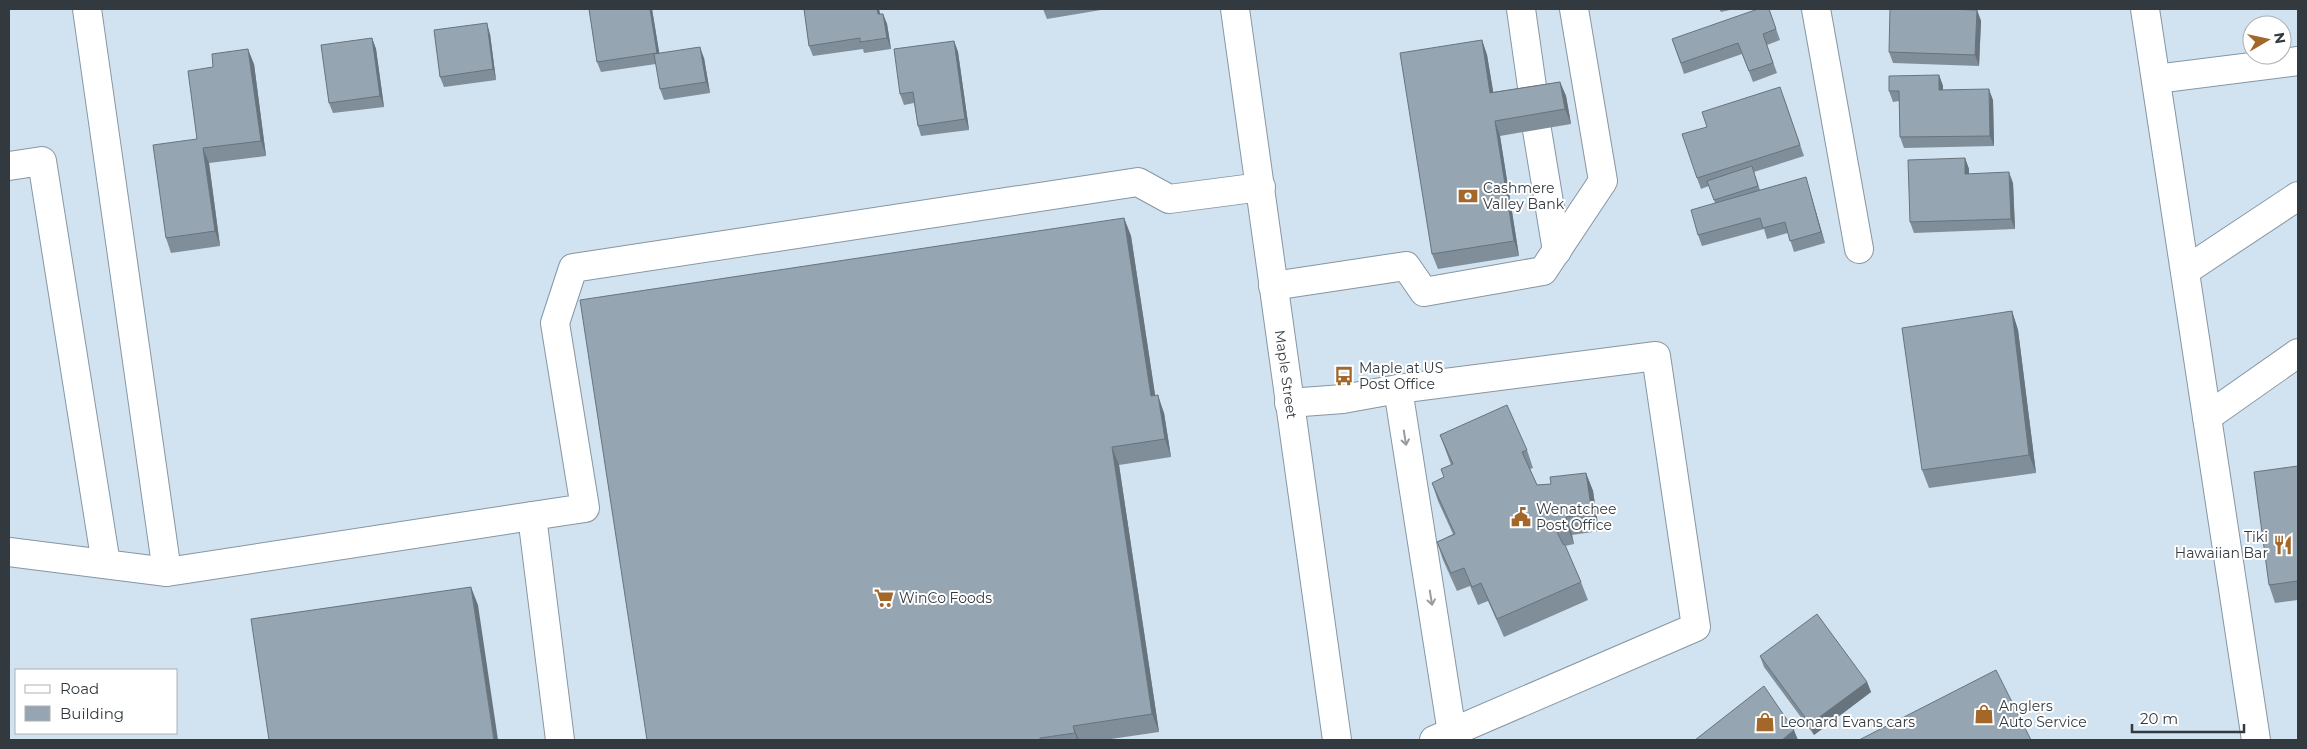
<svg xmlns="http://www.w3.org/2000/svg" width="2307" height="749" viewBox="0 0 2307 749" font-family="Montserrat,sans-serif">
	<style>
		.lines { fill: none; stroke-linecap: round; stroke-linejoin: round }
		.minor-casing { stroke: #8696a3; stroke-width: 30 }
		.minor { stroke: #fff; stroke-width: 28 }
		.wall { fill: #808e99 }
		.shaded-wall { fill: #68747d }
		.building { fill: #95a5b2; stroke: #68747d }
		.oneway { stroke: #999c9f }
		.labels { text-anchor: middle; stroke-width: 4; stroke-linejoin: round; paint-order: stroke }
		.poi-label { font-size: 14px; fill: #333a3f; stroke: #fff; text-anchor: start }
		.street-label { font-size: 14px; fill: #333a3f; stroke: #fff }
	</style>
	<rect width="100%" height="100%" fill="#d1e2f0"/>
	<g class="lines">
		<defs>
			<g id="minor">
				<path d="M 87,9 L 167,572 L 532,516 L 560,740"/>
				<path id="s1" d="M 1235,9 L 1337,740"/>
				<path d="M 1521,9 L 1534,101"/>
				<path d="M 1816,9 L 1859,249"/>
				<path d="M 2145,9 L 2256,740"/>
				<path d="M 2156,79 L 2298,61"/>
				<path d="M 1537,130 L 1557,251"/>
				<path d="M 9,166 L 42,161 L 106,564"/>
				<path d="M 2185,271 L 2298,196"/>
				<path d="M 1273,286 L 1406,266 L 1424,292 L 1543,271 L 1603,181 L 1574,9"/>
				<path d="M 1398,389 L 1452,733"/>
				<path d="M 1289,403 L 1343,399 L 1398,389 L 1656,356 L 1696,627 L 1434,740"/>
				<path d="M 2207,417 L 2298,353"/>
				<path d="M 532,516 L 585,508 L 555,323 L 573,268 L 1138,182 L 1169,199 L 1261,187"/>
				<path d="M 9,552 L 167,572"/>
			</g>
		</defs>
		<use href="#minor" class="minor-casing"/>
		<use href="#minor" class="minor"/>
	</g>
	<path class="wall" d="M 589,9 L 652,9 L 659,53 L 704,58 L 710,93 L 664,100 L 660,89 L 656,64 L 601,72 L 597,62 Z
		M 804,9 L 879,9 L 880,14 L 883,14 L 887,24 L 891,49 L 864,53 L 863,49 L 813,56 L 809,46 Z
		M 1043,9 L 1107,9 L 1047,19 Z
		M 1719,9 L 1734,9 L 1721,12 Z
		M 1769,9 L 1780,40 L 1767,45 L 1777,73 L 1753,82 L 1742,54 L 1684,74 L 1672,39 Z
		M 1977,10 L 1981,21 L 1979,66 L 1893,63 L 1889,52 Z
		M 490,34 L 496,80 L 444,87 L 440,77 Z
		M 372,38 L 376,49 L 384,107 L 333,113 L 329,103 Z
		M 1482,40 L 1487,55 L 1493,92 L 1560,82 L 1566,96 L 1571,124 L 1500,136 L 1519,256 L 1438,269 L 1432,254 Z
		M 954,41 L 958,52 L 969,130 L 921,136 L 918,126 L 914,103 L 904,105 L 900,94 Z
		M 254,64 L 266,156 L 209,163 L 220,246 L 171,253 L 166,238 L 197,139 Z
		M 1939,75 L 1943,86 L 1943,90 L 1993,100 L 1994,146 L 1904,148 L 1900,137 L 1899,101 L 1893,102 L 1889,91 Z
		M 1784,98 L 1804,156 L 1754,172 L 1760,190 L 1806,177 L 1809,188 L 1825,243 L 1794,252 L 1788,233 L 1767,239 L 1764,229 L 1702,246 L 1698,235 L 1715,203 L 1709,186 L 1701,189 L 1697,178 L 1707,127 Z
		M 1965,158 L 1969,169 L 1969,174 L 2013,183 L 2015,229 L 1914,233 L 1910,222 Z
		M 1124,218 L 1131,236 L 1155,395 L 1164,413 L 1171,457 L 1119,465 L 1159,732 L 1104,740 L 647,740 Z
		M 2012,311 L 2018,330 L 2036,473 L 1929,488 L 1922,470 Z
		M 1440,435 L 1527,450 L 1533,468 L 1530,469 L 1537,485 L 1551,484 L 1586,473 L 1593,491 L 1599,531 L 1572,535 L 1574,544 L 1565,546 L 1581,582 L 1588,600 L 1504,637 L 1488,601 L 1478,605 L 1470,586 L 1457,591 L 1443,560 L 1437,542 L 1453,534 L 1438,501 L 1432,483 L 1444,477 L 1451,465 Z
		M 2298,466 L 2298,600 L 2275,603 L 2269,585 Z
		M 1760,656 L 1867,682 L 1871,692 L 1814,735 L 1764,667 Z"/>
	<path class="shaded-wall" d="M 650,9 L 652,9 L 661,63 L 657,53 Z
		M 877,9 L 879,9 L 882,25 L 878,14 Z
		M 1977,10 L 1981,21 L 1979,66 L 1975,55 Z
		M 883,14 L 887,24 L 891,49 L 887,38 Z
		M 487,23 L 490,34 L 496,80 L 493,69 Z
		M 372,38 L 376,49 L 384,107 L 380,96 Z
		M 1482,40 L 1487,55 L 1496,108 L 1490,93 Z
		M 954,41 L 958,52 L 969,130 L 965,119 Z
		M 700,47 L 704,58 L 710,93 L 706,82 Z
		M 248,49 L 254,64 L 266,156 L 261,141 Z
		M 1939,75 L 1943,86 L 1943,101 L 1939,90 Z
		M 1560,82 L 1566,96 L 1571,124 L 1565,109 Z
		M 1989,89 L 1993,100 L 1994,146 L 1990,136 Z
		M 1495,121 L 1500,136 L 1519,256 L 1514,241 Z
		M 203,148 L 209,163 L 220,246 L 215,231 Z
		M 1965,158 L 1969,169 L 1969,185 L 1965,174 Z
		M 2009,172 L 2013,183 L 2015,229 L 2011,219 Z
		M 1806,177 L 1809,188 L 1825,243 L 1821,232 Z
		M 1124,218 L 1131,236 L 1158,414 L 1151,396 Z
		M 2012,311 L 2018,330 L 2036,473 L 2029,455 Z
		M 1158,395 L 1164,413 L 1171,457 L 1165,439 Z
		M 1112,447 L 1119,465 L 1159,732 L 1152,714 Z
		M 1586,473 L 1593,491 L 1599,531 L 1592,513 Z
		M 1566,517 L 1572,535 L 1574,544 L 1567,526 Z
		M 471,587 L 478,605 L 498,740 L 494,740 Z
		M 1867,682 L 1871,692 L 1814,735 L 1810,724 Z
		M 1073,726 L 1079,740 L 1077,740 Z
		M 1794,730 L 1798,740 L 1782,740 Z"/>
	<path class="building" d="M 589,9 L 650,9 L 657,53 L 597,62 Z
		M 804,9 L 877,9 L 878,14 L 883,14 L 887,38 L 860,42 L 860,38 L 809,46 Z
		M 1758,9 L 1769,9 L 1776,29 L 1763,34 L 1773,63 L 1749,71 L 1738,43 L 1681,63 L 1672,39 Z
		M 1890,9 L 1944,9 L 1977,10 L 1975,55 L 1889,52 Z
		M 487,23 L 493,69 L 440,77 L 434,30 Z
		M 372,38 L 380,96 L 329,103 L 321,45 Z
		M 1482,40 L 1490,93 L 1560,82 L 1565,109 L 1495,121 L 1514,241 L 1432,254 L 1400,53 Z
		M 954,41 L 965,119 L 918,126 L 913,92 L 900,94 L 894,49 Z
		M 700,47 L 706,82 L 660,89 L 654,54 Z
		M 248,49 L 261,141 L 203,148 L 215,231 L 166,238 L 153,145 L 197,139 L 188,71 L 213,67 L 212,54 Z
		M 1939,75 L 1939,90 L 1989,89 L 1990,136 L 1900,137 L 1899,91 L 1889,91 L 1889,76 Z
		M 1780,87 L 1800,145 L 1697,178 L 1682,134 L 1707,127 L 1702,112 Z
		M 1965,158 L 1965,174 L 2009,172 L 2011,219 L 1910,222 L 1908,160 Z
		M 1752,166 L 1758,186 L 1714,200 L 1707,181 Z
		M 1806,177 L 1821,232 L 1790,241 L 1785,222 L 1763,228 L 1760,218 L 1698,235 L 1691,210 Z
		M 1124,218 L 1151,396 L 1158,395 L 1165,439 L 1112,447 L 1152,714 L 1073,726 L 1075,733 L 1040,738 L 1040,740 L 647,740 L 580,300 Z
		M 2012,311 L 2029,455 L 1922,470 L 1902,328 Z
		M 1507,405 L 1527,450 L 1522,452 L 1537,485 L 1551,484 L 1550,477 L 1586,473 L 1592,513 L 1566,517 L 1567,526 L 1555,528 L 1563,544 L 1565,545 L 1581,582 L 1497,619 L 1481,583 L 1472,587 L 1464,568 L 1451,573 L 1437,542 L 1455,534 L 1432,483 L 1444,477 L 1441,469 L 1453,464 L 1440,435 Z
		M 2298,466 L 2298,581 L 2269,585 L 2254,472 Z
		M 471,587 L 494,740 L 269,740 L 251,619 Z
		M 1817,614 L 1867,682 L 1810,724 L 1760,656 Z
		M 1996,670 L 2031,740 L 1859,740 Z
		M 1764,686 L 1794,730 L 1782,740 L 1695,740 Z"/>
	<defs><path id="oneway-shaft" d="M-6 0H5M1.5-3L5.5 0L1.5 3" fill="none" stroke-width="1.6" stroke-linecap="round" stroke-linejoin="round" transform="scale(1.25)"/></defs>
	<g class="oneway">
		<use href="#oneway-shaft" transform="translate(1405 438) rotate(81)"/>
		<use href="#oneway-shaft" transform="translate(1431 598) rotate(81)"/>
	</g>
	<defs>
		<symbol id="bank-bare" viewBox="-9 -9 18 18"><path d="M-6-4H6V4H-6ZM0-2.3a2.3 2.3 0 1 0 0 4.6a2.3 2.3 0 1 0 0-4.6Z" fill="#a36829" stroke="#fff" stroke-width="2.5" paint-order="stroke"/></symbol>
		<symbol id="bus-bare" viewBox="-9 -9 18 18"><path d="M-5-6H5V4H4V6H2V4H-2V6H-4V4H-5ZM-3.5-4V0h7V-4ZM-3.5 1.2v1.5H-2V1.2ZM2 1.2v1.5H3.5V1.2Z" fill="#a36829" stroke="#fff" stroke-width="2.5" paint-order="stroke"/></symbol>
		<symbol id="civic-bare" viewBox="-9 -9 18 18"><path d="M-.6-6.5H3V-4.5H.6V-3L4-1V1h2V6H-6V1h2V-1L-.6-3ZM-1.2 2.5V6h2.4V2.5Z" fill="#a36829" stroke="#fff" stroke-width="2.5" paint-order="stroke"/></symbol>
		<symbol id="restaurant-bare" viewBox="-9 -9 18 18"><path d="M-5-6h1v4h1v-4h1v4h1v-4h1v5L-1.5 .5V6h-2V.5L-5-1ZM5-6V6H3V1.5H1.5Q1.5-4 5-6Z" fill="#a36829" stroke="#fff" stroke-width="2.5" paint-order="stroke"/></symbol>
		<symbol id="supermarket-bare" viewBox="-9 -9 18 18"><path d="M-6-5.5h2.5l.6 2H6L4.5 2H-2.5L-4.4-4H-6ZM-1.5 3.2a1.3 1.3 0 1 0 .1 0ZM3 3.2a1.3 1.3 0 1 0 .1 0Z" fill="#a36829" stroke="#fff" stroke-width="2.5" paint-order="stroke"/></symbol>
		<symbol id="shop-bare" viewBox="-9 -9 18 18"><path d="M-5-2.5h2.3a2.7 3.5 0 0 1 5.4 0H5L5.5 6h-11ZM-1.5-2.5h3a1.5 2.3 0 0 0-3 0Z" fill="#a36829" stroke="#fff" stroke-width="2.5" paint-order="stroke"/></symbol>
	</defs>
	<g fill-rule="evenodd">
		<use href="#bank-bare" x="1454" y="182" width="28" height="28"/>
		<use href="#bus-bare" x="1330" y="362" width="28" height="28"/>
		<use href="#civic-bare" x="1507" y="503" width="28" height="28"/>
		<use href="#restaurant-bare" x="2269" y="531" width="28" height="28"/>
		<use href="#supermarket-bare" x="870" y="584" width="28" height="28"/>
		<use href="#shop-bare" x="1970" y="700" width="28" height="28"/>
		<use href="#shop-bare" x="1751" y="708" width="28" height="28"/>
	</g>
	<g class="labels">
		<g class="poi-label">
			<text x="1483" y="193">Cashmere<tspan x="1483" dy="16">Valley Bank</tspan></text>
			<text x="1359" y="373">Maple at US<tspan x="1359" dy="16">Post Office</tspan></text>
			<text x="1536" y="514">Wenatchee<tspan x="1536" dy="16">Post Office</tspan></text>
			<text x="2268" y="542" text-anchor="end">Tiki<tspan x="2268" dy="16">Hawaiian Bar</tspan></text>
			<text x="899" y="603">WinCo Foods</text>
			<text x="1999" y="711">Anglers<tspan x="1999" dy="16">Auto Service</tspan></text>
			<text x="1780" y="727">Leonard Evans cars</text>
		</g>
		<g class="street-label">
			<text dy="5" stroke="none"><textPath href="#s1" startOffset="369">Maple Street</textPath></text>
		</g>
	</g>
	<rect width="2307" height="749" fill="none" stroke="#333a3f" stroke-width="20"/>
	<rect x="15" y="669" width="162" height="65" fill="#ffffff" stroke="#adb0b2"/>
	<rect x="25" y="685" width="25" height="8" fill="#ffffff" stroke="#adb0b2"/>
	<text x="60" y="694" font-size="15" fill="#333a3f">Road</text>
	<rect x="25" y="706" width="25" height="15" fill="#95a5b2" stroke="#adb0b2"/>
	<text x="60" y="719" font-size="15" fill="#333a3f">Building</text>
	<g transform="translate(2267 40) rotate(81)"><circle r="24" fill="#ffffff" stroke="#adb0b2"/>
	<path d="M0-4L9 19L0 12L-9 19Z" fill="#a36829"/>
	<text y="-8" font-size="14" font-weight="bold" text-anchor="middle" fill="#333a3f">N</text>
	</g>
	<path d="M2132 724v8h112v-8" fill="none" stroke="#333a3f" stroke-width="2.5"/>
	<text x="2140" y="724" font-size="15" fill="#333a3f" stroke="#ffffff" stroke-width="4" paint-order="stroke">20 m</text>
</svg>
